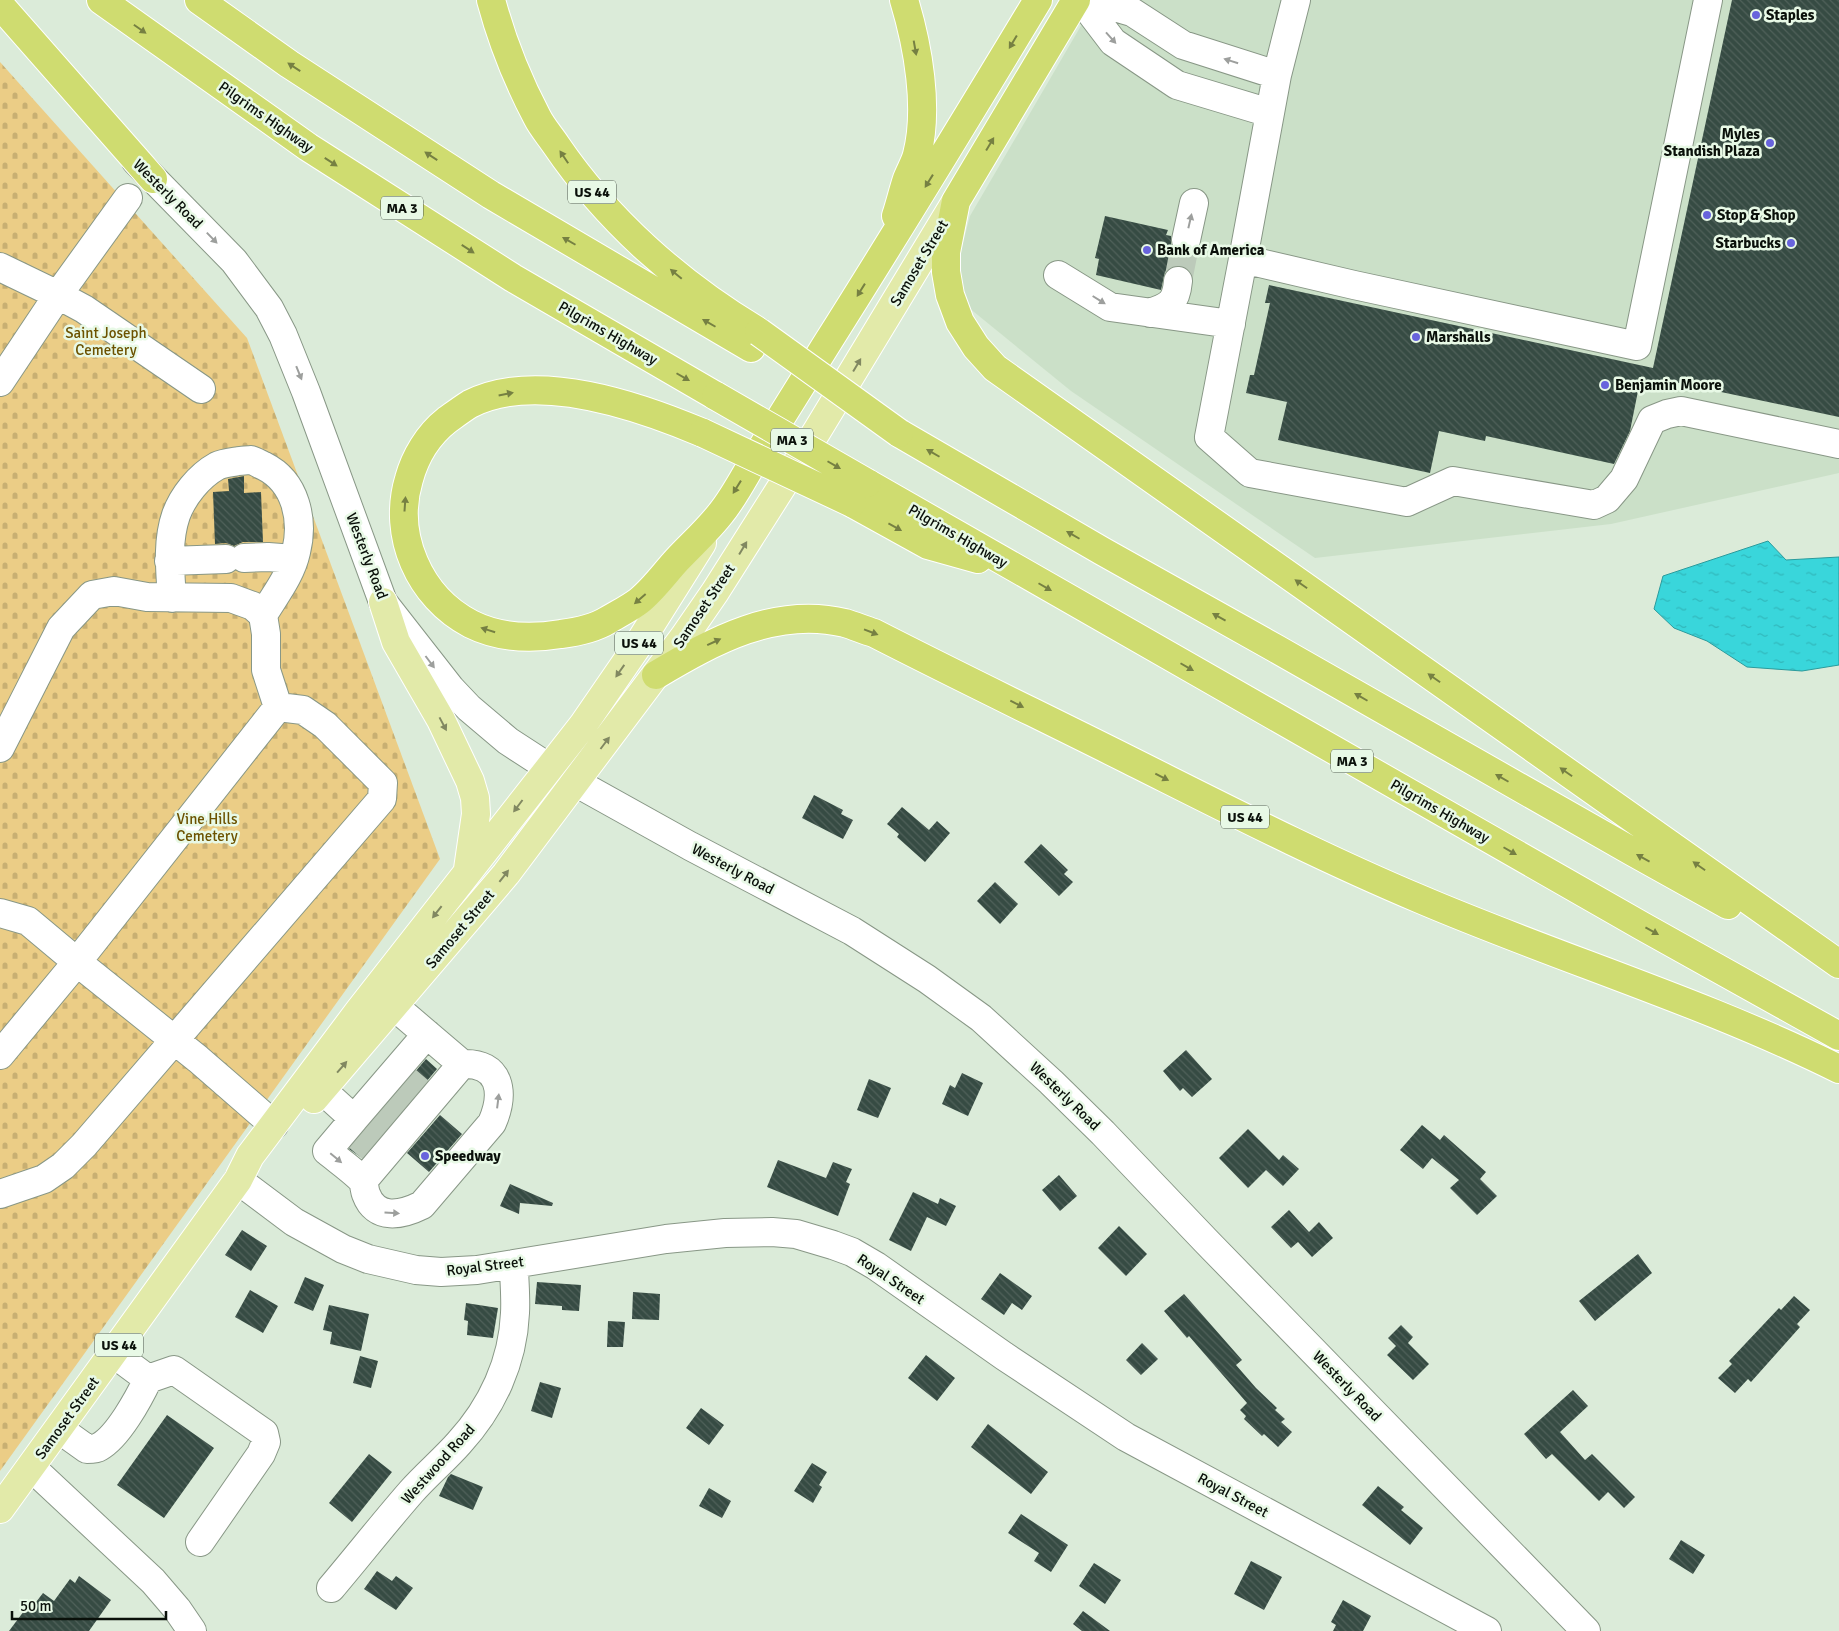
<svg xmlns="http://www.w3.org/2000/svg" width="1839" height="1631" viewBox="0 0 1839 1631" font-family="Signika,sans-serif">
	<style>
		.built { fill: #cbe0c8 }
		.cemetery { fill: url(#cemetery-stones) }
		.water { fill: url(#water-ripples); stroke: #2b9b9c }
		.building { fill: url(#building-back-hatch) }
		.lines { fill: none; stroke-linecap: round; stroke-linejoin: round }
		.minor-tunnel { stroke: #bccaba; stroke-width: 28; stroke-dasharray: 28 14; stroke-linecap: butt }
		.minor-casing { stroke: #889786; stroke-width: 30 }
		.major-casing { stroke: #fff; stroke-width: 30 }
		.highway-casing { stroke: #fff; stroke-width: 30 }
		.minor { stroke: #fff; stroke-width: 28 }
		.major { stroke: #e2eaa9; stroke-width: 28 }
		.highway { stroke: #cfdc70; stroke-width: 28 }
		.highway-bridge-casing { stroke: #fff; stroke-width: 30; stroke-linecap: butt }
		.highway-bridge { stroke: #cfdc70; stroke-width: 28 }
		.oneway { fill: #768042 }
		.oneway2 { fill: #9d9f9d }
		.oneway3 { fill: #818861 }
		.poi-dot { fill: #6863dc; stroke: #e8f9e6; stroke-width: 2 }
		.labels { text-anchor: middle; stroke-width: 5; stroke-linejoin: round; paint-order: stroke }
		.shield { fill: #e8f9e6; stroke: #4d564c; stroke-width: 1 }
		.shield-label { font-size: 14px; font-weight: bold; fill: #0a100a }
		.poi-label { font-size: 15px; font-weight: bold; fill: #0a100a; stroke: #e8f9e6; text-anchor: start }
		.street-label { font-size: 15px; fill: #0a100a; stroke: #e8f9e6 }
		.park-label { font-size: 15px; fill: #6c5200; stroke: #e8f9e6 }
	</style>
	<defs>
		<pattern id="cemetery-stones" width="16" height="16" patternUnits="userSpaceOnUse" patternTransform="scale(1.25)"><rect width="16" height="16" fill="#ebcd86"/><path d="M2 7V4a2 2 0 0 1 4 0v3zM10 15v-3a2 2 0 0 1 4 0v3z" fill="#c8af72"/></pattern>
		<pattern id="water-ripples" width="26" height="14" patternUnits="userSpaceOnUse" patternTransform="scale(1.25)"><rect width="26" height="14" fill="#39d6db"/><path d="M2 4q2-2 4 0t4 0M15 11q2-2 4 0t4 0" fill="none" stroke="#31b7bb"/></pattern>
		<pattern id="building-back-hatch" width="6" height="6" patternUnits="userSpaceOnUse" patternTransform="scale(1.25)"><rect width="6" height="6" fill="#364b43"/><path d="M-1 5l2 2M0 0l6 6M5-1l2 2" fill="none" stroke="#50615a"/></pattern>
	</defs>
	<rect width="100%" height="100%" fill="#dbebd9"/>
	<path class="built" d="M 1096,0 L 1839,0 L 1839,473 L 1611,524 L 1315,558 L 1071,391 L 963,303 L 958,262 L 970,216 Z"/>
	<path class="cemetery" d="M 0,62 L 247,338 L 440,859 L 0,1471 Z"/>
	<path class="water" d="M 1768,541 L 1786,560 L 1839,557 L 1839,665 L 1802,671 L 1747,667 L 1707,641 L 1674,628 L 1654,609 L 1663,576 Z"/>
	<path class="building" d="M 1732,0 L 1839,0 L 1839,417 L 1674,382 L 1673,388 L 1640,381 L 1630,431 L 1614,464 L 1486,436 L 1485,441 L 1439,431 L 1430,473 L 1278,440 L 1287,402 L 1246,393 L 1250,375 L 1254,375 L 1270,303 L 1265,303 L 1269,285 L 1653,368 Z
		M 1105,216 L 1168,230 L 1166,235 L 1171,236 L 1171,244 L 1176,252 L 1182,255 L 1190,255 L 1198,250 L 1192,275 L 1187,268 L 1180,266 L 1172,267 L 1165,272 L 1161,290 L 1096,275 L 1099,259 L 1095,258 Z
		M 244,476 L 244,493 L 261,492 L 263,542 L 243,542 L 234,546 L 226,543 L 215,544 L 213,492 L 229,491 L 228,479 Z
		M 814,795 L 843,810 L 841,814 L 853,820 L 843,839 L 802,818 Z
		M 902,807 L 929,830 L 937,821 L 950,833 L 925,862 L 897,837 L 899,834 L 887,824 Z
		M 1041,844 L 1068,870 L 1064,874 L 1073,882 L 1059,896 L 1024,862 Z
		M 995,882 L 1018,904 L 1000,924 L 977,901 Z
		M 1186,1050 L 1212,1079 L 1192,1097 L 1183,1088 L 1180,1091 L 1163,1071 Z
		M 426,1059 L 437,1069 L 362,1158 L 349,1149 Z
		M 962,1073 L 983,1083 L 968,1116 L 942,1104 L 950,1085 L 955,1088 Z
		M 869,1079 L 891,1088 L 878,1118 L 857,1110 Z
		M 440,1115 L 462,1134 L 429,1172 L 407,1153 Z
		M 1422,1125 L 1440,1140 L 1444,1135 L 1486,1172 L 1480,1179 L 1497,1196 L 1477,1215 L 1450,1188 L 1459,1180 L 1432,1158 L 1423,1169 L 1400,1150 Z
		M 1248,1129 L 1279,1160 L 1283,1155 L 1299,1169 L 1283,1186 L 1266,1170 L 1248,1188 L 1219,1158 Z
		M 778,1160 L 826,1178 L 833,1162 L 852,1169 L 846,1182 L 850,1184 L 838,1216 L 767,1187 Z
		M 1059,1175 L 1077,1196 L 1060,1211 L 1042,1190 Z
		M 510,1184 L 553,1203 L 552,1206 L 520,1203 L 519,1214 L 500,1206 Z
		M 913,1192 L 938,1204 L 940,1198 L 956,1206 L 946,1226 L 927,1217 L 911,1251 L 889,1240 Z
		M 1289,1210 L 1309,1232 L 1319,1222 L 1333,1238 L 1312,1257 L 1298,1242 L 1291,1248 L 1271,1227 Z
		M 1119,1226 L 1147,1254 L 1126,1276 L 1098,1248 Z
		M 242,1230 L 267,1246 L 251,1271 L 225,1255 Z
		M 1638,1254 L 1652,1273 L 1595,1321 L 1579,1301 Z
		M 1000,1273 L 1032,1296 L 1022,1310 L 1012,1303 L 1004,1315 L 981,1299 Z
		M 305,1277 L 324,1285 L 313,1311 L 294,1303 Z
		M 537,1282 L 581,1285 L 579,1311 L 562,1310 L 562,1306 L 535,1304 Z
		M 250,1290 L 278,1306 L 263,1333 L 235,1317 Z
		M 633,1292 L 660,1294 L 659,1320 L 632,1319 Z
		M 1184,1294 L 1242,1360 L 1236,1365 L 1256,1388 L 1277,1408 L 1275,1410 L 1285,1419 L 1281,1422 L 1292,1432 L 1278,1447 L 1264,1434 L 1262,1436 L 1244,1419 L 1246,1416 L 1240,1410 L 1247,1403 L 1189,1336 L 1187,1338 L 1164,1311 Z
		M 1794,1296 L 1810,1310 L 1797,1324 L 1800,1327 L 1751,1382 L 1748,1379 L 1735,1393 L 1718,1378 L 1732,1364 L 1729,1361 L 1779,1308 L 1781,1310 Z
		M 466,1303 L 498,1308 L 493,1338 L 467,1335 L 468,1321 L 464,1320 Z
		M 329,1305 L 369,1314 L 361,1351 L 330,1344 L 332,1332 L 323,1330 Z
		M 608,1321 L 625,1322 L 623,1347 L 607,1347 Z
		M 1401,1325 L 1413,1337 L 1408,1343 L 1429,1364 L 1413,1380 L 1387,1355 L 1396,1346 L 1388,1338 Z
		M 1142,1343 L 1158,1359 L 1141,1375 L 1126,1360 Z
		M 926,1355 L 955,1378 L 937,1401 L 908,1378 Z
		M 360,1356 L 378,1361 L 371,1388 L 353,1383 Z
		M 540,1382 L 561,1388 L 552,1418 L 531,1411 Z
		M 1573,1390 L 1588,1406 L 1560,1432 L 1585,1460 L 1592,1454 L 1635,1497 L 1624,1508 L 1608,1492 L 1599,1501 L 1552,1454 L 1546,1459 L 1524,1434 Z
		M 701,1408 L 724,1425 L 709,1445 L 686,1428 Z
		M 167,1415 L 214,1448 L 164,1518 L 117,1485 Z
		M 988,1424 L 1048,1472 L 1031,1494 L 971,1447 Z
		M 369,1454 L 392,1472 L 352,1522 L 329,1503 Z
		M 812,1463 L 827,1472 L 819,1485 L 822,1487 L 813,1503 L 794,1491 Z
		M 451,1474 L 483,1487 L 473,1510 L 439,1496 L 448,1477 Z
		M 1378,1486 L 1404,1507 L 1401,1510 L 1423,1528 L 1410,1545 L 1362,1505 Z
		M 709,1488 L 731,1501 L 722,1518 L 699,1506 Z
		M 1021,1514 L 1068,1545 L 1051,1572 L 1034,1561 L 1039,1553 L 1008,1533 Z
		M 1681,1540 L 1705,1555 L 1693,1574 L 1669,1559 Z
		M 1251,1561 L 1282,1577 L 1264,1610 L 1234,1594 Z
		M 1094,1563 L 1121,1580 L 1105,1604 L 1079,1586 Z
		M 377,1571 L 392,1581 L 396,1576 L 413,1588 L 396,1610 L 364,1589 Z
		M 79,1576 L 111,1600 L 89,1631 L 9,1631 L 27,1607 L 30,1610 L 43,1593 L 54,1601 L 70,1579 L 75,1583 Z
		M 1343,1600 L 1371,1616 L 1363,1631 L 1333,1631 L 1336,1625 L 1331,1622 Z
		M 1083,1611 L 1110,1631 L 1082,1631 L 1073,1624 Z"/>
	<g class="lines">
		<path class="minor-tunnel" d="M 1178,281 L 1186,240
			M 405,1079 L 426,1097
			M 389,1098 L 409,1116
			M 372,1117 L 393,1135
			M 356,1135 L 377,1153"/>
		<defs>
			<path id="minor" d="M 1081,0 L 1113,42 L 1177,85 L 1270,113
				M 1091,0 L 1132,12 L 1183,45 L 1277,75
				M 1296,0 L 1277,75 L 1243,259 L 1354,285 L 1637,346 L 1708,0
				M 136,161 L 234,261 L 269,308 L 283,335 L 306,392 L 383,602 L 451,689 L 469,708 L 508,741 L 548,767 L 690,846 L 852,931 L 927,979 L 981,1018 L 1051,1082 L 1103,1133 L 1206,1241 L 1586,1631
				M 128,198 L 58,295 L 84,309 L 201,389
				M 1186,240 L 1194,203
				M 1243,259 L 1209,437 L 1250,473 L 1407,502 L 1453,481 L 1594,505 L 1607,499 L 1624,479 L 1652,420 L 1667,414 L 1681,411 L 1839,444
				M 0,267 L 58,295 L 0,382
				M 1058,275 L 1110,307 L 1231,324
				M 1150,313 C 1170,306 1176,303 1178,281
				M 244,558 L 268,557 L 294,559
				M 169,561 L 226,559
				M 172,598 C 170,570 167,541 176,515 C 183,496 199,476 217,466 C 223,463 233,462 239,461 C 243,461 248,460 251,460 C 255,461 261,465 264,466 C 296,482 304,520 296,552 C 291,575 275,595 263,615
				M 0,748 L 61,628 L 92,595 L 114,591 L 147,597 L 231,598 L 253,606 L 263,615 L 266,634 L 266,670 L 278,707 L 303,710 L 325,725 L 383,783 L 382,799 L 84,1145 L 63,1166 L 44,1179 L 0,1194
				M 0,913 L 28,921 L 77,962 L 278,707
				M 0,1055 L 77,962 L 198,1059 L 274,1125
				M 322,1090 L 354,1119 L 327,1151 C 338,1160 351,1169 361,1179 C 365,1183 364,1189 366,1194 C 376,1221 402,1215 422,1205 L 492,1123 C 505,1093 501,1062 462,1064 L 394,1006
				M 354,1119 L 427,1034
				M 238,1180 L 294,1222 L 343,1249 L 368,1259 L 416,1270 L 441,1272 L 477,1270 L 666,1239 L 725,1233 L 772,1232 L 796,1234 L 833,1245 L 852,1252 L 876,1266 L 1004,1356 L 1126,1437 L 1487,1631
				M 363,1181 L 462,1064
				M 113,1353 L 148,1379 L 174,1370 L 264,1433 L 266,1442 L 261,1454 L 200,1542
				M 59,1429 L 87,1449 C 91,1449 96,1449 99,1447 C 118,1437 139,1398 148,1379
				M 31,1467 L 153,1581 L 177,1609 L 192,1631
				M 331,1588 C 358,1556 384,1523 411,1492 C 426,1475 444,1460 459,1443 C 492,1407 513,1362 515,1313 C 516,1297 514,1280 514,1264"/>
			<path id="major" d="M 383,602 L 396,642 L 441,720 L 470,781 L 475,798 L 476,814 L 468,869
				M 314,1099 L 506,874 L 684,637 L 715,592 L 817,431 L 955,203
				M 0,1509 L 238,1180 L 250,1156 L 359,1011 L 583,725 L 636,648 L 702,543"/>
			<path id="highway" d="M 101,0 L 308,147 L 513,278 L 716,396
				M 199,0 L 289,64 L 491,195 L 751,348
				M 491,0 C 502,41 517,79 537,117 C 542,127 550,136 556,145 C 607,220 678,283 756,330
				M 1076,0 L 956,201 L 946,252 L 946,272 L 950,295 L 960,322 L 976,347 L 995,368 L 1839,964
				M 0,5 L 153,179
				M 896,216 C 900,204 903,191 907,179 C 910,171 915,163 917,155 C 929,108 918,46 904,0
				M 703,433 C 639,406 537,370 470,404 C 462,409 454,415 447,420 C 428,435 415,457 409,479 C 392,535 419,597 471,624 C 499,638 531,639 561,634 C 577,632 595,628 608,620 C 618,614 630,608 639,601 C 653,590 665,573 677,560 C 692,544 708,530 721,513 C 734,497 744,477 755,459 C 779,421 802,383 826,345 C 898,231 968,116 1038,0
				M 899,433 L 1102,551 L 1275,648 L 1633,852 L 1728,905
				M 867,483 L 1642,926 L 1839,1036
				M 852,503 L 928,545 L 978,559
				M 656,675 C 713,641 776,606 845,623 C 855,626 864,630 874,633 C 958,676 1043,717 1127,759 C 1223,807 1320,857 1420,899 C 1558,958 1704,1002 1839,1069"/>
		</defs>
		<use href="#minor" class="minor-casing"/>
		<use href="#major" class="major-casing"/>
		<use href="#highway" class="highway-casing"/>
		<use href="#minor" class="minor"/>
		<use href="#major" class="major"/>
		<use href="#highway" class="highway"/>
		<defs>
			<path id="highway-bridge" d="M 759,332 L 899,433
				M 716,396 L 867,483
				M 703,433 L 852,503"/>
		</defs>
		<use href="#highway-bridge" class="highway-bridge-casing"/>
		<use href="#highway-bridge" class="highway-bridge"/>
	</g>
	<defs><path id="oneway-solid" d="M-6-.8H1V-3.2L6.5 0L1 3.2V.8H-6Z" transform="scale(1.25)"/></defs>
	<g class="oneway">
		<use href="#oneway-solid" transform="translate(140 29) rotate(35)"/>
		<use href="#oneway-solid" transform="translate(1013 42) rotate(121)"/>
		<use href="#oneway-solid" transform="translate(915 48) rotate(80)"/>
		<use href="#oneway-solid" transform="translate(294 67) rotate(-147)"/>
		<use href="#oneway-solid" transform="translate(990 144) rotate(-59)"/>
		<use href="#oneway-solid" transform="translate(431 156) rotate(-147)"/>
		<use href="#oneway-solid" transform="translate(564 157) rotate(-124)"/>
		<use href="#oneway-solid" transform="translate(331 162) rotate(33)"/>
		<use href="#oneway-solid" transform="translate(929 181) rotate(122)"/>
		<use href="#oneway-solid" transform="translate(569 241) rotate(-150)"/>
		<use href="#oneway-solid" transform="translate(468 249) rotate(33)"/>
		<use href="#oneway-solid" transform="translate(676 274) rotate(-140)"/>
		<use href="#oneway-solid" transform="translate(861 290) rotate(122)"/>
		<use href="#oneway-solid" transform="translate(709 323) rotate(-150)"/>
		<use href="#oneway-solid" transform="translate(683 377) rotate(30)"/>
		<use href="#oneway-solid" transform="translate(506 394) rotate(-11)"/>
		<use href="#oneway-solid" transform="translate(933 453) rotate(-150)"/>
		<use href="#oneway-solid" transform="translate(834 465) rotate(30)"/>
		<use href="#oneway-solid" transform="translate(737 487) rotate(122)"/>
		<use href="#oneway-solid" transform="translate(405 504) rotate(-86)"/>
		<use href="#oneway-solid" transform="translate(895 527) rotate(29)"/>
		<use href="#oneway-solid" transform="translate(1073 535) rotate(-150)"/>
		<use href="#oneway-solid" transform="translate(1301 584) rotate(-145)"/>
		<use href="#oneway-solid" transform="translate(1045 587) rotate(30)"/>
		<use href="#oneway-solid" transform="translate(640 599) rotate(139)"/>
		<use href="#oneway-solid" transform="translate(1219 617) rotate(-151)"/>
		<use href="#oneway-solid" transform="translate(488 630) rotate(-162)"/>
		<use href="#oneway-solid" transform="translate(871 632) rotate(21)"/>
		<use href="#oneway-solid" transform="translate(714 642) rotate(-25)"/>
		<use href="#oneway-solid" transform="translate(1187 667) rotate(30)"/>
		<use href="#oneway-solid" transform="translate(1434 678) rotate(-145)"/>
		<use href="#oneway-solid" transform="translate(1361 697) rotate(-150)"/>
		<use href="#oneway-solid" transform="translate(1017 704) rotate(27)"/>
		<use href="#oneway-solid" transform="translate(1566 772) rotate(-145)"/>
		<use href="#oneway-solid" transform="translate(1162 777) rotate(27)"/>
		<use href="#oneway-solid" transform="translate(1502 778) rotate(-150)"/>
		<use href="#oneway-solid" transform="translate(1510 851) rotate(30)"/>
		<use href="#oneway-solid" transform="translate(1643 858) rotate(-151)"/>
		<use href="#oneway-solid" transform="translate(1699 866) rotate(-145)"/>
		<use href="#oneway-solid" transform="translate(1652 931) rotate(29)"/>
	</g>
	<g class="oneway2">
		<use href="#oneway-solid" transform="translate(1111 38) rotate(48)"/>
		<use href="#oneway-solid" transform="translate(1231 61) rotate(-162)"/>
		<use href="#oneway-solid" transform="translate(1190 221) rotate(-77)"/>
		<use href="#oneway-solid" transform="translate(212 238) rotate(46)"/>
		<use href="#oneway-solid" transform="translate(1099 300) rotate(32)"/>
		<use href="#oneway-solid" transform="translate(299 373) rotate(68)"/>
		<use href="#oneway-solid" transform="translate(430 662) rotate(53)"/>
		<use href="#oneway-solid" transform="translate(498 1101) rotate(-83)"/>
		<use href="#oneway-solid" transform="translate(336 1158) rotate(40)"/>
		<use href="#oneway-solid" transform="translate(392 1213) rotate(3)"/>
	</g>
	<g class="oneway3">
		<use href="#oneway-solid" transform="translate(857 365) rotate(-59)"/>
		<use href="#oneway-solid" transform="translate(743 548) rotate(-59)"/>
		<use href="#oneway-solid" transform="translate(620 671) rotate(125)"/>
		<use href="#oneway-solid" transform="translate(443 724) rotate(62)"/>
		<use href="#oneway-solid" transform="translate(605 743) rotate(-53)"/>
		<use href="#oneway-solid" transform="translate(518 806) rotate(127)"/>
		<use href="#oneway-solid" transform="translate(504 876) rotate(-52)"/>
		<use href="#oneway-solid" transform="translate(437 912) rotate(128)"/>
		<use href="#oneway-solid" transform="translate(342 1067) rotate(-49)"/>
	</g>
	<g class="poi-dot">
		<circle cx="1756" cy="15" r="5"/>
		<circle cx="1770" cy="143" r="5"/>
		<circle cx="1707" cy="215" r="5"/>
		<circle cx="1791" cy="243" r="5"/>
		<circle cx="1147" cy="250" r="5"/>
		<circle cx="1416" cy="337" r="5"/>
		<circle cx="1605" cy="385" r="5"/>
		<circle cx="425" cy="1156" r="5"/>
	</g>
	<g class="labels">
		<g class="shield">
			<rect x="568" y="180.5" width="48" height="23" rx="4"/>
			<rect x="381" y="196.5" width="42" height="23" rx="4"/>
			<rect x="771" y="428.5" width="42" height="23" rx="4"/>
			<rect x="615" y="631.5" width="48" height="23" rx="4"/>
			<rect x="1331" y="749.5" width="42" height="23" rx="4"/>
			<rect x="1221" y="805.5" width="48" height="23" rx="4"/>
			<rect x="95" y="1333.5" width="48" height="23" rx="4"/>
		</g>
		<g class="shield-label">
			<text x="592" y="197">US 44</text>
			<text x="402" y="213">MA 3</text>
			<text x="792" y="445">MA 3</text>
			<text x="639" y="648">US 44</text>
			<text x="1352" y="766">MA 3</text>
			<text x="1245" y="822">US 44</text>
			<text x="119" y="1350">US 44</text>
		</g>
		<g class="poi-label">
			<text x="1766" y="20">Staples</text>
			<text x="1760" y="139" text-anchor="end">Myles<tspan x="1760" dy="17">Standish Plaza</tspan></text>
			<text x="1717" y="220">Stop &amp; Shop</text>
			<text x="1781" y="248" text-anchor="end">Starbucks</text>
			<text x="1157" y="255">Bank of America</text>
			<text x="1426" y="342">Marshalls</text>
			<text x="1615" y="390">Benjamin Moore</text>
			<text x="435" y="1161">Speedway</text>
		</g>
		<g class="street-label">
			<text transform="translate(266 117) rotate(35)" y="5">Pilgrims Highway</text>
			<text transform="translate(168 194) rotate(45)" y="5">Westerly Road</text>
			<text transform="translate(919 263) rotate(-59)" y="5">Samoset Street</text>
			<text transform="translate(608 333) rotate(30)" y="5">Pilgrims Highway</text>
			<text transform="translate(958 536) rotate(30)" y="5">Pilgrims Highway</text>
			<text transform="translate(367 556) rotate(69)" y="5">Westerly Road</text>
			<text transform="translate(704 606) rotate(-56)" y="5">Samoset Street</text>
			<text transform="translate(1440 811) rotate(30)" y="5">Pilgrims Highway</text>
			<text transform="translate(733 869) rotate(28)" y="5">Westerly Road</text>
			<text transform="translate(460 929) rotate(-50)" y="5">Samoset Street</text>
			<text transform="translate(1065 1096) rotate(44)" y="5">Westerly Road</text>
			<text transform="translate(485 1266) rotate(-7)" y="5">Royal Street</text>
			<text transform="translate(891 1279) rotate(34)" y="5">Royal Street</text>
			<text transform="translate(1347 1386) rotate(46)" y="5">Westerly Road</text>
			<text transform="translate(67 1418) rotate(-54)" y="5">Samoset Street</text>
			<text transform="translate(438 1464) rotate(-48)" y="5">Westwood Road</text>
			<text transform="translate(1233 1495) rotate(28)" y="5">Royal Street</text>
		</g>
		<g class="park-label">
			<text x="106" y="338">Saint Joseph<tspan x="106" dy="17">Cemetery</tspan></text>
			<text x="207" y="824">Vine Hills<tspan x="207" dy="17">Cemetery</tspan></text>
		</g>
	</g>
	<path d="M12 1611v8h154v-8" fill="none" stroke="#0a100a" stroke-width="2.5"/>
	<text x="20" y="1611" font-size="15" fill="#0a100a" stroke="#e8f9e6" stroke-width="4" paint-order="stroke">50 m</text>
</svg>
